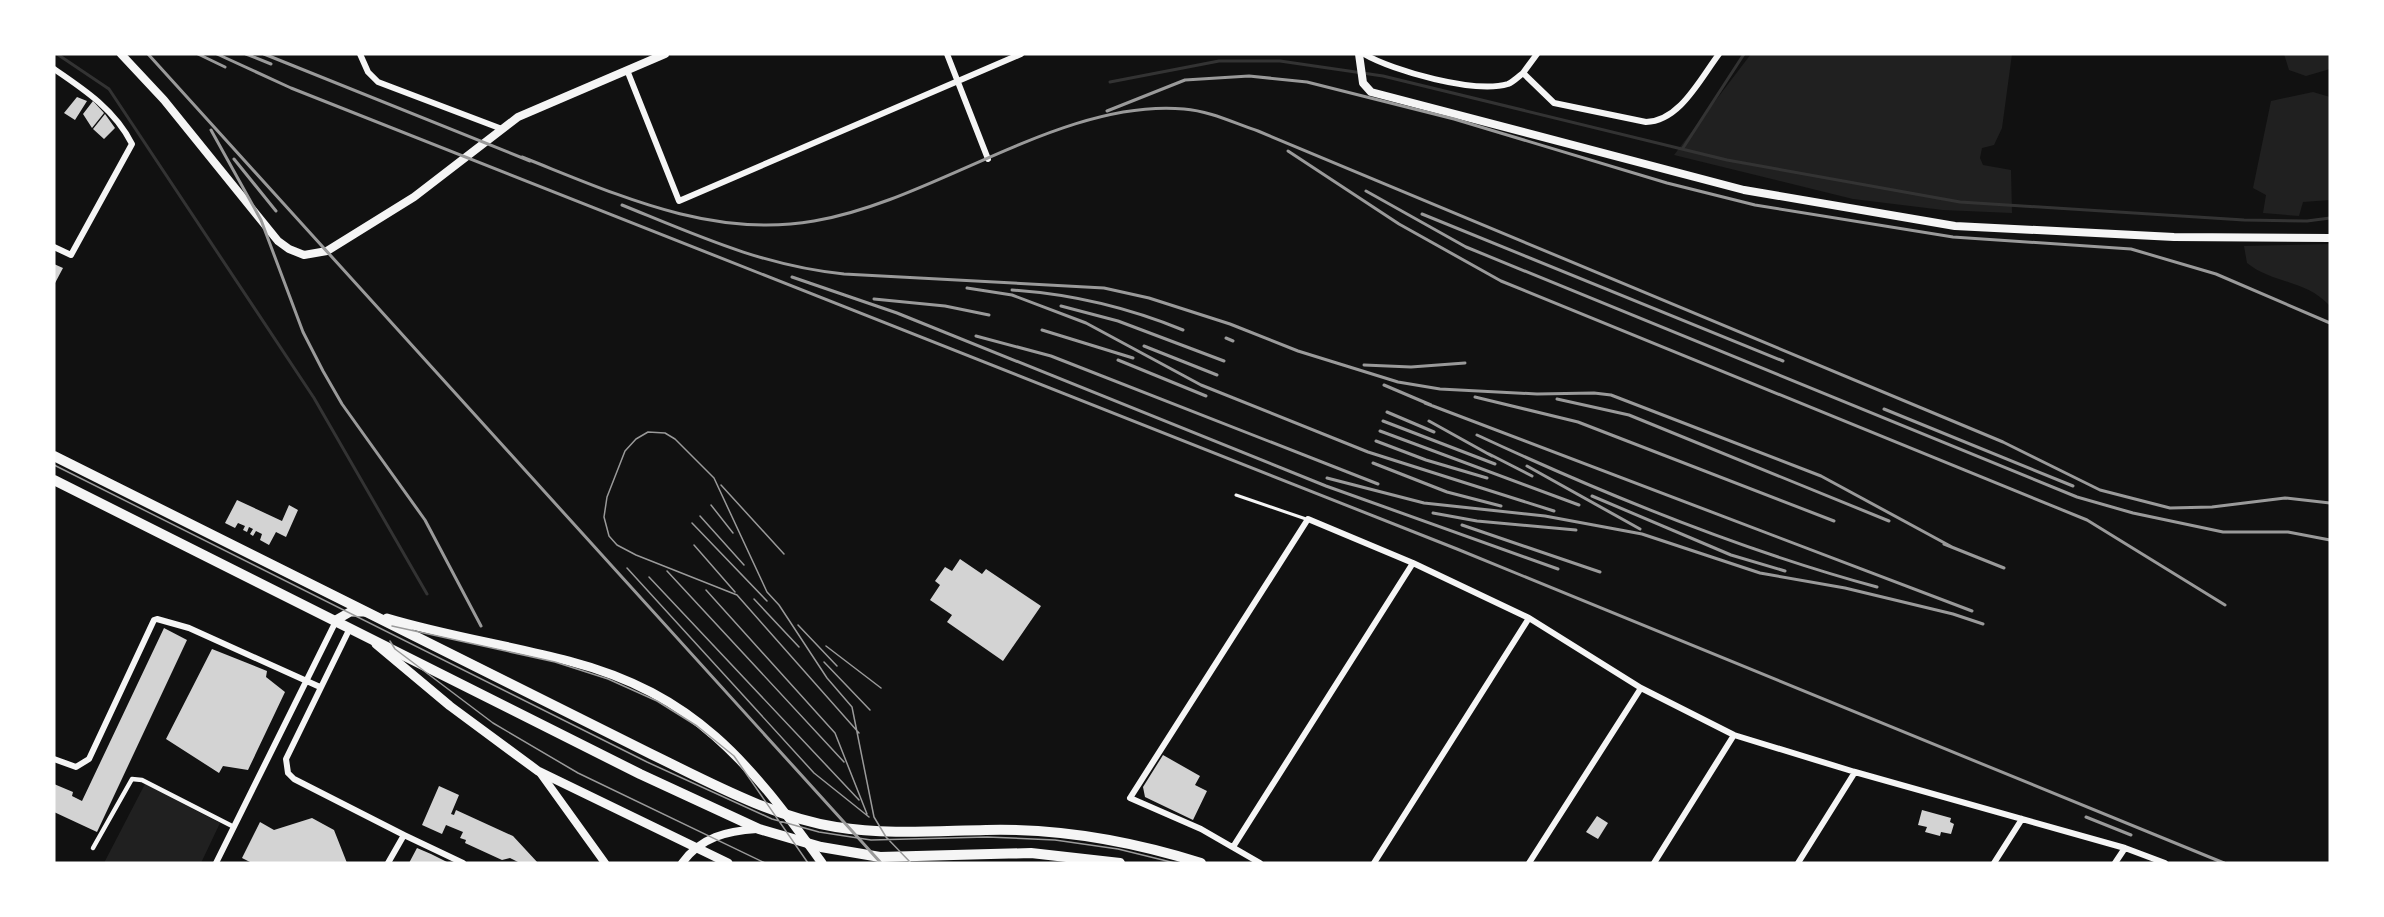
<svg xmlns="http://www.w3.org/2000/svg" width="2384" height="917" viewBox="0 0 2384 917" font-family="'Source Serif 4',serif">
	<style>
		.green { fill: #202020 }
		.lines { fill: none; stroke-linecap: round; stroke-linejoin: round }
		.stream { stroke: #333; stroke-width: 3 }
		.building { fill: #d3d3d3 }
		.service { stroke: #f5f5f5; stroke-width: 3 }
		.pedestrian { stroke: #f5f5f5; stroke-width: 4.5 }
		.minor { stroke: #f5f5f5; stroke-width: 6 }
		.tertiary { stroke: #f5f5f5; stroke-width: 8 }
		.secondary { stroke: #f5f5f5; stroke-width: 9 }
		.primary { stroke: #f5f5f5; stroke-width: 10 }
		.tram { stroke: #9a9a9a; stroke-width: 1.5 }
		.rail { stroke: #9a9a9a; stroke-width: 3 }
	</style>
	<rect width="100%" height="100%" fill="#111"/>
	<path class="green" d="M 1751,54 L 2012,54 L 2002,128 L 1994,145 L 1982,148 L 1980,158 L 1983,165 L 2011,170 L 2012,213 L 1943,210 L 1853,199 L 1674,155 Z
		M 2284,54 L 2330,54 L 2330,69 L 2306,76 L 2289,70 Z
		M 2313,92 L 2330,97 L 2330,200 L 2303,202 L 2299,216 L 2263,213 L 2266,195 L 2253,188 L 2271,101 Z
		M 2330,244 L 2330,306 C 2305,279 2273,284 2247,263 L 2244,246 Z
		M 145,784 L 220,823 L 201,863 L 104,863 Z"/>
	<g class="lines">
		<path class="stream" d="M 57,54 L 109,89 L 314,398 L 427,594
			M 1110,82 L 1219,61 L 1280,61 L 1383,76 L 1727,160 L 1960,202 L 2244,220 L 2307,221 L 2330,218
			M 1683,148 L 1744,54"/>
	</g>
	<path class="building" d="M 77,97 L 87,101 L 75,120 L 64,113 Z
		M 93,101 L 104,113 L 92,128 L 83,114 Z
		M 105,114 L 115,128 L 104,139 L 93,129 Z
		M 54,264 L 63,268 L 54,285 Z
		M 237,500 L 282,521 L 289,505 L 298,510 L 286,537 L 276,532 L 269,545 L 260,540 L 262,534 L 256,531 L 253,536 L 250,534 L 253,529 L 249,527 L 247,532 L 243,530 L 245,526 L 238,523 L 235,528 L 225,523 Z
		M 960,559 L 982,574 L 986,569 L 1041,606 L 1003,661 L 947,622 L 952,615 L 930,600 L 940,585 L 935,581 L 945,567 L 952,571 Z
		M 164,628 L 187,640 L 97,832 L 54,812 L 54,784 L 73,792 L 72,796 L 82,801 Z
		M 212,649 L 267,671 L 266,677 L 285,692 L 248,770 L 223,766 L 219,773 L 166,739 Z
		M 1163,755 L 1200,776 L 1195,785 L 1207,791 L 1193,820 L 1145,797 L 1143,787 Z
		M 439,786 L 459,795 L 451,814 L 454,815 L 456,810 L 513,836 L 538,863 L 520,863 L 510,858 L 502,860 L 465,843 L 466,840 L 460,838 L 463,832 L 446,825 L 442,834 L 422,825 Z
		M 1922,810 L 1951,818 L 1950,822 L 1954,824 L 1951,834 L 1941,832 L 1940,836 L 1925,832 L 1927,827 L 1918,825 Z
		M 1597,816 L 1608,823 L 1598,839 L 1586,832 Z
		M 312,818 L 334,830 L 347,863 L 252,863 L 242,858 L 260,822 L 274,830 Z
		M 417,848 L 431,854 L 449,863 L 409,863 Z"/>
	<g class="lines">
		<path class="service" d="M 1236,495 L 1306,519"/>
		<path class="pedestrian" d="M 93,848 L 132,779 L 142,780 L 234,827"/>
		<path class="minor" d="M 360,54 L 368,72 L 378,82 L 502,129
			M 947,54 L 988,159
			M 1364,54 C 1393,71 1475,94 1508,84 C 1513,82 1518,77 1523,73 L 1554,103 L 1646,122 C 1680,121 1700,79 1719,54
			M 54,69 C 85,90 115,110 132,144 L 71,255 L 54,247
			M 627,70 L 679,201 L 1021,54
			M 1523,73 L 1537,54
			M 350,628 L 286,759 L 288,773 L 294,779 L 404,835 L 388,863
			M 54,759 L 76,767 L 89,759 L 154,620 L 157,619 L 189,628 L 320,687
			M 404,835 L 463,863
			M 1233,847 L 1413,563
			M 216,863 L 336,621
			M 1260,863 L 1201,829 L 1130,798 L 1308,519 L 1413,563 L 1529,618 L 1641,688 L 1734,735 L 1855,772 L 2125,848 L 2165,863
			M 1374,863 L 1529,618
			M 1529,863 L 1641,688
			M 1654,863 L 1734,735
			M 1798,863 L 1855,772
			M 1994,863 L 2022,819
			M 2115,863 L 2125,848"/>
		<path class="tertiary" d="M 121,54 L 164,100 L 278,241 L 289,249 L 304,255 L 327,251 L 414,197 L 518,117 L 665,54
			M 1359,54 L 1363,83 L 1371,92 L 1744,190 L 1955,226 L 2174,237 L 2330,238
			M 541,774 L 605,863
			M 682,863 C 701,837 727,831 757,829"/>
		<path class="secondary" d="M 387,618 C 447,636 508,645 569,661 C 695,694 749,762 822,863
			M 336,620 L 350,612 L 365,612
			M 376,644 L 450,706 L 538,771 L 728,863"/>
		<path class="primary" d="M 54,456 L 651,754 C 711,783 770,816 836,827 C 887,835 935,831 986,830 C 1059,828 1131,841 1201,863
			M 54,480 L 640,774 L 759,829 L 821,847 L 880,857 L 1031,853 L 1120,863"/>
		<path class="tram" d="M 54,465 L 647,762 L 772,819 L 819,832 L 871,840 L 987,837 L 1055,840 L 1118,849 L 1175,863
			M 721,485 L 784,554
			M 711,505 L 733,533
			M 700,516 L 744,565
			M 692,523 L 767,601
			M 694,545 L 735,592
			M 627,568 L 814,773 L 869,817
			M 667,571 L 844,762
			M 649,577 L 859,800
			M 706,590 L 835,733 L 867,814
			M 754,599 L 799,647
			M 798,625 L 837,666
			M 392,626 L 555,662 L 608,679 L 657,701 L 697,726 L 734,756 L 808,863
			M 390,641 L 395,649 L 493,723 L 578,773 L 765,863
			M 826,646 L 881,688
			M 824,662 L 870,710
			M 859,733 L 737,595 L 636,555 L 617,545 L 609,536 L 604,517 L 607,497 L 625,451 L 636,439 L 648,432 L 665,433 L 675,439 L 714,478 L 767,592 L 779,605 L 827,678 L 852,707 L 874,817 L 886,837
			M 886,837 L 911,863"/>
		<path class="rail" d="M 148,54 L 881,863
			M 198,54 L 225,67
			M 217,54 L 291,88 L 1457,549 L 2224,863
			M 246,54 L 271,64
			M 264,54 L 530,161
			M 1107,111 L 1185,80 L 1249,76 L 1307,82 L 1454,119 L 1667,183 L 1755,205 L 1953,237 L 2131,249 L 2216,274 L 2330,323
			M 211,130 L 261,220 L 303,332 L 323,371 L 342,404 L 425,520 L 481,626
			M 1288,151 L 1399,224 L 1501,281 L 2087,520 L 2225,605
			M 522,157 C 616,194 710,239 814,221 C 934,201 1062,98 1184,109 C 1210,111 1234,123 1258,131 L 2003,442 L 2100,490 L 2170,508 L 2212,507 L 2285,498 L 2330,503
			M 234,159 L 276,211
			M 1366,191 L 1466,247 L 2077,497 L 2133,513 L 2223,532 L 2288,532 L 2330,540
			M 622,205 C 696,235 763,266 844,274 L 1104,288 L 1149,298 L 1230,324 L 1298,351 L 1398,382 L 1440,389 L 1537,394 L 1594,393 L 1611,395 L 1821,476 L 1952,547
			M 1422,214 L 1783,361
			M 792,277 L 897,313 L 1326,486 L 1558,569
			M 967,288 L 1012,295 L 1086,323 L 1201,385 L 1368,452 L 1554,511
			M 1012,290 C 1072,294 1127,307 1183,330
			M 874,299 L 945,306 L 989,315
			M 1061,306 L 1118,321 L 1224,361
			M 1042,330 L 1133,358
			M 976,336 L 1051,356 L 1378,484
			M 1226,338 L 1233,341
			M 1144,346 L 1217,375
			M 1118,360 L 1206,396
			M 1364,365 L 1411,367 L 1465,363
			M 1384,385 L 1431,405
			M 1475,397 L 1578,422 L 1834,521
			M 1557,399 L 1629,415 L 1889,521
			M 1425,403 L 1972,611
			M 1884,409 L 2073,486
			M 1387,412 L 1434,432
			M 1383,421 L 1495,464
			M 1429,421 L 1492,456
			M 1380,431 L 1579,505
			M 1477,435 C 1606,495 1740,550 1877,587
			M 1376,441 L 1426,460 L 1487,478
			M 1489,454 L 1532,476
			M 1373,463 L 1447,492 L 1501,506
			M 1527,466 L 1640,529
			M 1327,478 L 1424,503 L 1545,516 L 1642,534 L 1760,573 L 1845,588 L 1953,614 L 1983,624
			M 1592,496 L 1731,555 L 1785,571
			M 1433,513 L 1477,521 L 1576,530
			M 1462,525 L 1600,572
			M 1944,544 L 2004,568
			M 2086,817 L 2131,835"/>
	</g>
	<rect width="2384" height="917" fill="none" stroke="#ffffff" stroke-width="111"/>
</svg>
